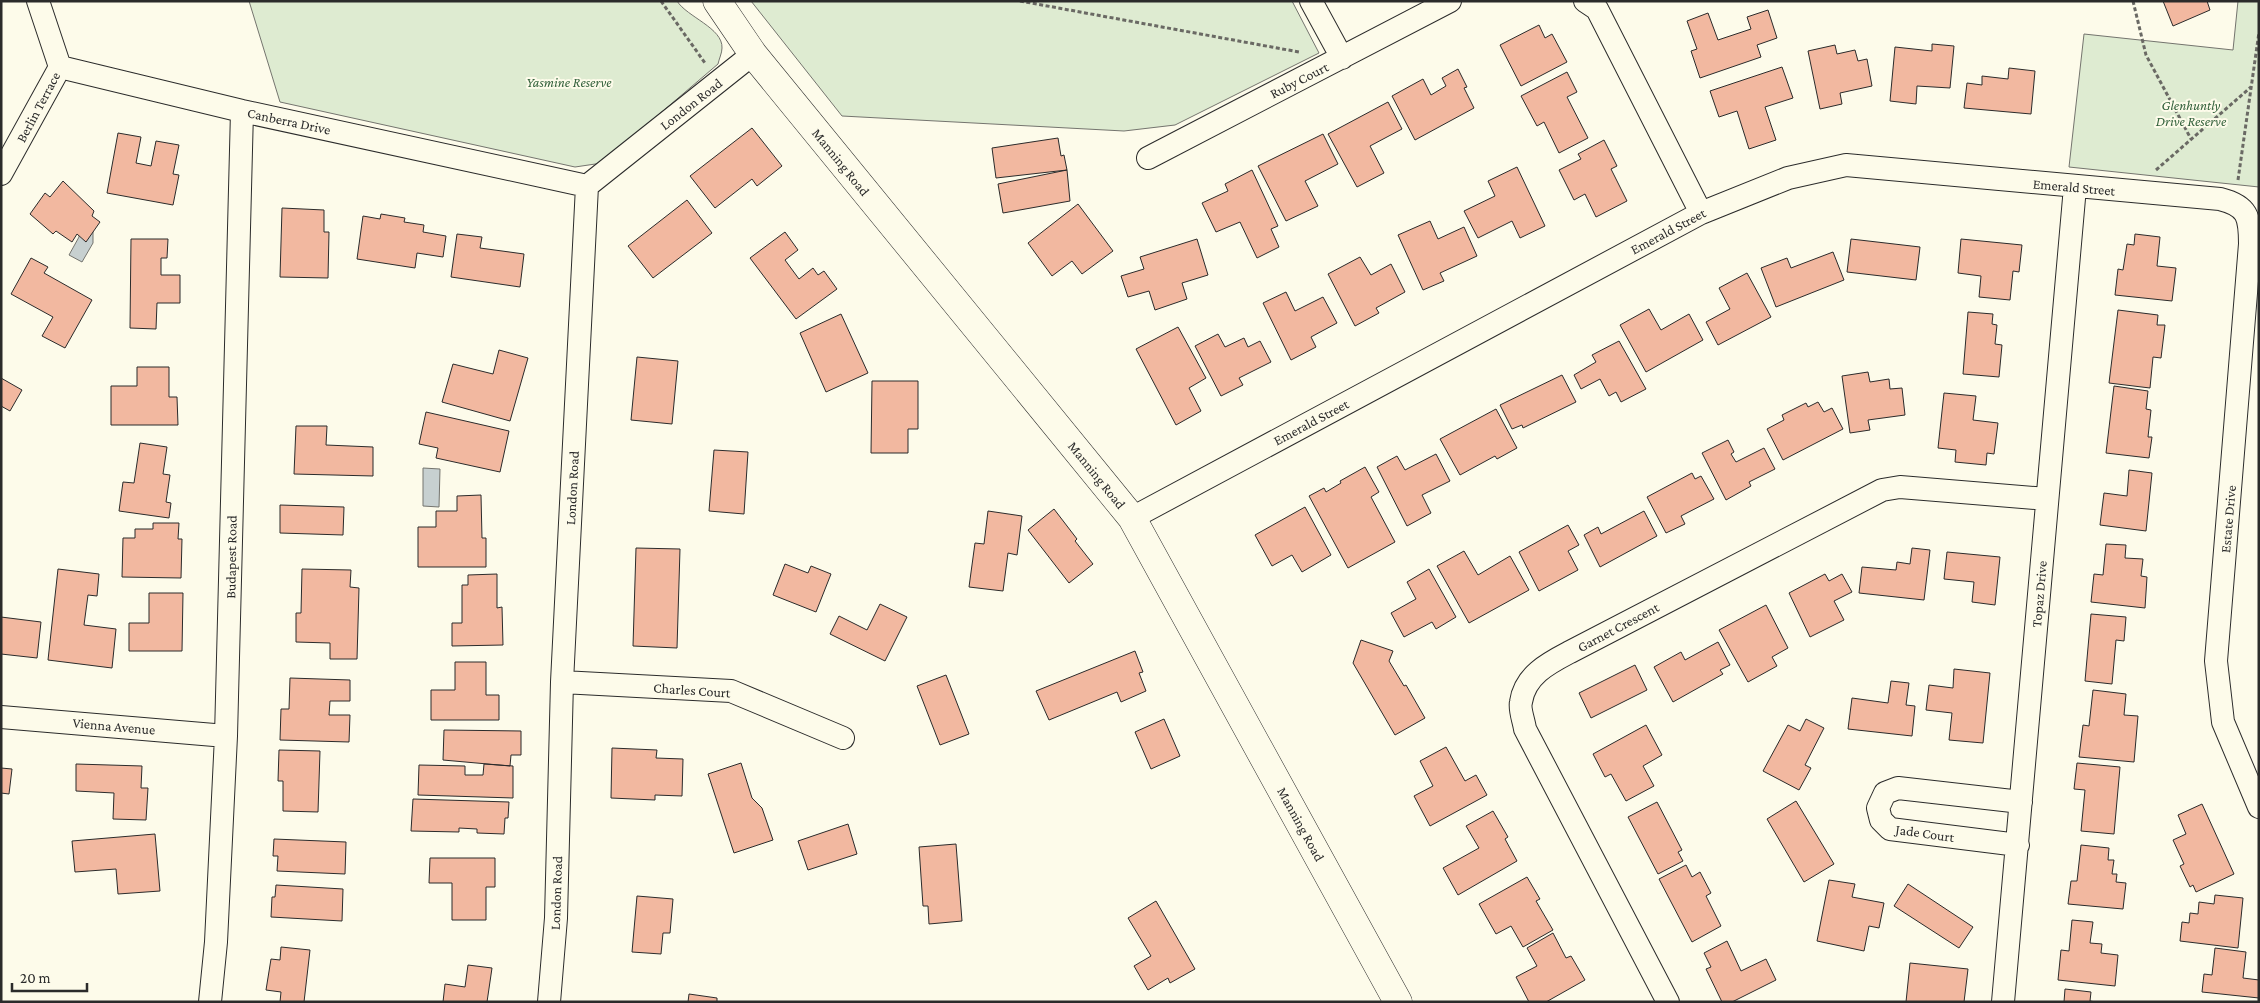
<svg xmlns="http://www.w3.org/2000/svg" width="2260" height="1003" viewBox="0 0 2260 1003" font-family="'Crimson Pro',serif">
	<style>
		.green { fill: #deebd1; stroke: #74746e }
		.water { fill: #c7d0d0; stroke: #74746e }
		.building { fill: #f2b8a0; stroke: #2b2b2b }
		.lines { fill: none; stroke-linecap: round; stroke-linejoin: round }
		.minor-casing { stroke: #2b2b2b; stroke-width: 24 }
		.tertiary-casing { stroke: #2b2b2b; stroke-width: 29 }
		.path { stroke: #6a6964; stroke-width: 3; stroke-dasharray: 4 2.5; stroke-linecap: butt }
		.minor { stroke: #fdfbea; stroke-width: 22 }
		.tertiary { stroke: #fdfbea; stroke-width: 28 }
		.labels { text-anchor: middle; stroke-width: 4; stroke-linejoin: round; paint-order: stroke }
		.street-label { font-size: 14px; fill: #2b2b2b; stroke: #fdfbea }
		.park-label { font-size: 14px; font-style: italic; fill: #34623c; stroke: #fdfbea }
	</style>
	<rect width="100%" height="100%" fill="#fdfbea"/>
	<path class="green" d="M 249,1 L 677,1 C 687,17 723,28 722,48 C 722,53 719,59 718,64 L 602,163 L 575,167 L 280,102 Z
		M 751,1 L 1292,1 L 1319,53 L 1175,125 L 1124,131 L 842,116 Z
		M 2238,1 L 2259,1 L 2259,187 L 2069,167 L 2084,34 L 2233,50 Z"/>
	<path class="water" d="M 79,229 L 93,229 L 93,243 L 82,262 L 69,255 L 79,237 Z
		M 423,468 L 440,469 L 439,507 L 423,506 Z"/>
	<path class="building" d="M 2163,1 L 2207,1 L 2210,10 L 2173,26 Z
		M 1768,10 L 1777,38 L 1757,45 L 1761,57 L 1700,78 L 1691,51 L 1697,49 L 1687,21 L 1708,13 L 1718,40 L 1751,29 L 1747,17 Z
		M 1539,25 L 1545,38 L 1552,34 L 1567,62 L 1521,86 L 1500,45 Z
		M 1932,44 L 1954,46 L 1950,88 L 1917,86 L 1916,104 L 1890,101 L 1895,47 L 1932,51 Z
		M 1835,45 L 1837,54 L 1855,50 L 1858,61 L 1867,59 L 1872,86 L 1840,93 L 1842,104 L 1820,109 L 1808,51 Z
		M 1782,67 L 1793,98 L 1765,107 L 1776,140 L 1749,149 L 1737,111 L 1719,117 L 1710,91 Z
		M 2009,68 L 2035,71 L 2031,114 L 1964,108 L 1967,83 L 1982,85 L 1982,76 L 2008,79 Z
		M 1458,69 L 1467,87 L 1464,88 L 1474,108 L 1415,140 L 1392,96 L 1423,79 L 1431,95 L 1446,86 L 1442,78 Z
		M 1567,72 L 1577,92 L 1567,97 L 1588,138 L 1559,153 L 1544,122 L 1537,126 L 1521,96 Z
		M 1388,102 L 1402,129 L 1370,146 L 1384,173 L 1357,187 L 1328,134 Z
		M 752,128 L 782,166 L 757,186 L 752,179 L 715,208 L 690,176 Z
		M 118,133 L 141,137 L 136,163 L 151,166 L 156,141 L 179,145 L 173,174 L 179,175 L 173,205 L 107,193 Z
		M 1323,134 L 1338,164 L 1305,181 L 1318,206 L 1286,221 L 1258,166 Z
		M 1058,138 L 1061,156 L 1064,155 L 1067,170 L 996,178 L 992,148 Z
		M 1604,140 L 1617,166 L 1611,169 L 1627,201 L 1596,217 L 1585,194 L 1574,200 L 1559,170 L 1581,159 L 1578,154 Z
		M 1517,167 L 1545,226 L 1520,238 L 1512,221 L 1478,238 L 1464,211 L 1495,196 L 1488,181 Z
		M 1067,170 L 1070,201 L 1003,213 L 998,184 Z
		M 1252,170 L 1278,226 L 1271,229 L 1279,247 L 1257,258 L 1240,222 L 1216,232 L 1202,203 L 1228,191 L 1225,184 Z
		M 63,181 L 94,211 L 92,216 L 100,222 L 86,242 L 77,234 L 72,242 L 56,231 L 53,234 L 30,214 L 45,193 L 50,197 Z
		M 687,200 L 712,233 L 653,278 L 628,246 Z
		M 1078,204 L 1113,251 L 1082,274 L 1072,261 L 1052,276 L 1028,243 Z
		M 282,208 L 324,210 L 324,232 L 329,232 L 328,278 L 280,277 Z
		M 381,214 L 405,218 L 404,222 L 424,225 L 423,232 L 446,236 L 443,257 L 417,253 L 415,268 L 357,259 L 363,216 L 380,219 Z
		M 1430,221 L 1438,239 L 1464,227 L 1477,256 L 1440,273 L 1444,281 L 1423,290 L 1398,235 Z
		M 785,232 L 798,250 L 785,260 L 799,279 L 813,268 L 818,275 L 824,271 L 837,289 L 796,319 L 750,258 Z
		M 457,234 L 482,237 L 480,248 L 524,254 L 520,287 L 451,277 Z
		M 2135,234 L 2160,237 L 2157,266 L 2176,268 L 2172,301 L 2115,295 L 2118,269 L 2123,270 L 2127,244 L 2134,245 Z
		M 131,239 L 168,239 L 167,258 L 161,258 L 161,275 L 180,275 L 180,303 L 157,303 L 156,329 L 130,328 Z
		M 1197,239 L 1208,275 L 1182,283 L 1187,299 L 1155,310 L 1149,291 L 1128,297 L 1121,276 L 1144,269 L 1140,257 Z
		M 1851,239 L 1920,247 L 1916,280 L 1847,272 Z
		M 1961,239 L 2022,245 L 2019,272 L 2013,271 L 2010,300 L 1979,297 L 1981,276 L 1958,273 Z
		M 1833,252 L 1844,280 L 1776,307 L 1761,268 L 1787,258 L 1791,268 Z
		M 1360,257 L 1371,275 L 1391,264 L 1405,292 L 1376,308 L 1379,313 L 1355,326 L 1328,274 Z
		M 31,258 L 48,267 L 44,273 L 92,300 L 65,348 L 42,336 L 53,317 L 11,294 Z
		M 1747,273 L 1771,317 L 1718,345 L 1706,322 L 1730,309 L 1719,288 Z
		M 1286,292 L 1295,311 L 1323,297 L 1337,323 L 1311,337 L 1316,347 L 1291,360 L 1263,303 Z
		M 1649,309 L 1661,330 L 1689,314 L 1703,340 L 1646,372 L 1620,325 Z
		M 2118,310 L 2158,315 L 2157,325 L 2165,325 L 2161,358 L 2153,357 L 2150,388 L 2109,383 Z
		M 1968,312 L 1993,314 L 1992,324 L 1997,325 L 1995,344 L 2002,345 L 1999,377 L 1963,374 Z
		M 841,314 L 868,373 L 826,392 L 800,333 Z
		M 1178,327 L 1206,378 L 1189,388 L 1201,411 L 1176,425 L 1136,349 Z
		M 1218,334 L 1225,347 L 1244,338 L 1248,347 L 1260,341 L 1271,362 L 1239,378 L 1243,385 L 1221,396 L 1195,346 Z
		M 1619,341 L 1646,389 L 1621,402 L 1616,392 L 1609,396 L 1600,379 L 1581,389 L 1574,375 L 1596,362 L 1592,355 Z
		M 499,350 L 528,358 L 510,421 L 442,402 L 453,364 L 493,374 Z
		M 637,357 L 678,361 L 672,424 L 631,420 Z
		M 137,367 L 169,367 L 169,397 L 177,397 L 178,425 L 111,425 L 111,386 L 137,386 Z
		M 1868,372 L 1870,382 L 1889,379 L 1890,389 L 1902,388 L 1905,415 L 1868,420 L 1870,430 L 1850,433 L 1842,376 Z
		M 1562,375 L 1576,402 L 1523,428 L 1522,425 L 1512,429 L 1500,405 Z
		M 1,378 L 22,390 L 10,411 L 1,406 Z
		M 872,381 L 918,381 L 918,429 L 908,429 L 908,453 L 871,453 Z
		M 2114,386 L 2148,391 L 2146,409 L 2151,410 L 2148,437 L 2152,437 L 2149,458 L 2106,453 Z
		M 1944,393 L 1976,396 L 1973,420 L 1998,423 L 1994,454 L 1987,453 L 1986,465 L 1955,462 L 1956,450 L 1938,448 Z
		M 1818,402 L 1824,412 L 1832,408 L 1843,429 L 1783,460 L 1767,429 L 1784,420 L 1782,415 L 1806,403 L 1808,407 Z
		M 1496,409 L 1517,448 L 1497,459 L 1495,456 L 1460,475 L 1440,439 Z
		M 426,412 L 509,431 L 500,472 L 436,458 L 438,448 L 419,444 Z
		M 296,426 L 327,426 L 326,445 L 373,447 L 373,476 L 294,474 Z
		M 1728,440 L 1734,452 L 1731,454 L 1736,462 L 1764,448 L 1775,469 L 1749,482 L 1751,486 L 1726,500 L 1702,453 Z
		M 140,443 L 167,447 L 163,474 L 170,475 L 166,502 L 171,503 L 169,518 L 119,511 L 123,482 L 134,483 Z
		M 714,450 L 748,452 L 744,514 L 709,511 Z
		M 1436,454 L 1450,481 L 1422,495 L 1431,513 L 1407,526 L 1377,467 L 1397,456 L 1405,470 Z
		M 1365,467 L 1379,492 L 1371,497 L 1395,542 L 1348,568 L 1309,496 L 1324,488 L 1326,492 L 1341,483 L 1340,481 Z
		M 2129,470 L 2152,473 L 2146,531 L 2100,525 L 2104,493 L 2127,496 Z
		M 1692,473 L 1695,479 L 1701,476 L 1714,499 L 1681,516 L 1685,524 L 1666,533 L 1647,497 Z
		M 481,495 L 482,538 L 486,538 L 486,567 L 418,567 L 418,527 L 436,527 L 436,511 L 457,511 L 457,496 Z
		M 280,505 L 344,507 L 343,535 L 280,533 Z
		M 1305,507 L 1331,555 L 1302,572 L 1292,555 L 1272,566 L 1255,535 Z
		M 1054,509 L 1077,539 L 1075,541 L 1093,564 L 1069,583 L 1028,530 Z
		M 988,511 L 1022,516 L 1017,555 L 1008,553 L 1003,591 L 969,587 L 975,543 L 984,544 Z
		M 1644,511 L 1657,536 L 1600,567 L 1584,535 L 1598,527 L 1601,534 Z
		M 153,523 L 179,523 L 178,539 L 182,539 L 181,578 L 122,577 L 123,538 L 135,538 L 135,529 L 153,529 Z
		M 1568,525 L 1579,545 L 1568,551 L 1578,570 L 1539,591 L 1519,552 Z
		M 2106,544 L 2126,545 L 2125,558 L 2143,559 L 2141,576 L 2147,577 L 2145,608 L 2091,602 L 2094,574 L 2103,575 Z
		M 636,548 L 680,549 L 677,648 L 633,646 Z
		M 1912,548 L 1930,550 L 1924,600 L 1859,593 L 1862,567 L 1896,570 L 1897,562 L 1910,564 Z
		M 1464,551 L 1478,575 L 1510,556 L 1529,590 L 1469,623 L 1437,566 Z
		M 1947,552 L 2000,557 L 1995,605 L 1972,602 L 1974,582 L 1944,579 Z
		M 785,564 L 808,573 L 811,566 L 831,574 L 816,612 L 773,595 Z
		M 58,569 L 99,574 L 97,596 L 88,595 L 84,625 L 116,629 L 112,668 L 48,660 Z
		M 302,569 L 351,570 L 350,587 L 359,588 L 357,659 L 330,659 L 330,643 L 296,642 L 296,613 L 301,613 Z
		M 1429,569 L 1456,617 L 1436,629 L 1432,622 L 1404,637 L 1391,613 L 1416,599 L 1407,582 Z
		M 497,574 L 497,608 L 502,607 L 503,645 L 452,646 L 452,623 L 462,623 L 462,585 L 468,585 L 468,575 Z
		M 1825,574 L 1829,581 L 1842,574 L 1852,592 L 1834,601 L 1844,620 L 1810,637 L 1789,593 Z
		M 149,593 L 183,593 L 182,651 L 129,651 L 129,623 L 149,623 Z
		M 880,604 L 907,617 L 885,661 L 830,634 L 839,616 L 867,630 Z
		M 1766,605 L 1788,648 L 1772,657 L 1777,666 L 1748,682 L 1719,630 Z
		M 2091,614 L 2126,617 L 2124,641 L 2116,640 L 2112,684 L 2085,681 Z
		M 1,617 L 41,622 L 37,658 L 1,654 Z
		M 1361,640 L 1393,651 L 1389,661 L 1404,686 L 1406,685 L 1425,718 L 1395,735 L 1353,663 Z
		M 1718,642 L 1730,665 L 1720,670 L 1723,674 L 1673,702 L 1654,667 L 1681,652 L 1685,660 Z
		M 1135,651 L 1143,672 L 1139,673 L 1146,691 L 1121,702 L 1117,692 L 1049,720 L 1036,691 Z
		M 455,662 L 486,662 L 486,695 L 499,695 L 499,720 L 431,720 L 431,690 L 455,690 Z
		M 1635,665 L 1647,690 L 1591,718 L 1579,693 Z
		M 1954,669 L 1990,673 L 1983,743 L 1949,740 L 1952,713 L 1926,710 L 1929,685 L 1953,688 Z
		M 946,675 L 969,734 L 940,745 L 917,686 Z
		M 290,678 L 350,680 L 350,701 L 330,701 L 329,715 L 350,715 L 349,742 L 280,740 L 281,709 L 289,709 Z
		M 1891,681 L 1909,683 L 1906,705 L 1915,706 L 1912,736 L 1848,729 L 1852,698 L 1888,703 Z
		M 2093,690 L 2126,694 L 2124,715 L 2138,716 L 2134,762 L 2079,757 L 2083,725 L 2089,726 Z
		M 1164,719 L 1180,756 L 1151,769 L 1135,732 Z
		M 1806,719 L 1824,728 L 1805,765 L 1811,768 L 1799,790 L 1763,771 L 1788,725 L 1800,731 Z
		M 1646,725 L 1662,755 L 1643,766 L 1654,786 L 1626,801 L 1611,774 L 1605,777 L 1593,754 Z
		M 444,730 L 521,731 L 521,755 L 511,755 L 510,766 L 443,760 Z
		M 1446,747 L 1465,781 L 1476,775 L 1487,795 L 1430,826 L 1414,796 L 1433,786 L 1420,761 Z
		M 612,748 L 657,750 L 656,758 L 683,759 L 682,796 L 655,795 L 655,800 L 611,798 Z
		M 279,750 L 320,751 L 318,812 L 283,811 L 283,781 L 278,781 Z
		M 741,763 L 752,798 L 762,808 L 773,840 L 734,853 L 708,774 Z
		M 2077,763 L 2120,767 L 2114,834 L 2081,831 L 2085,790 L 2074,789 Z
		M 76,764 L 142,766 L 141,788 L 148,788 L 146,820 L 113,819 L 114,793 L 76,791 Z
		M 484,764 L 513,766 L 513,798 L 418,795 L 419,765 L 465,766 L 465,775 L 483,775 Z
		M 1,768 L 12,769 L 9,794 L 1,793 Z
		M 413,799 L 509,802 L 508,818 L 505,818 L 504,834 L 477,833 L 477,829 L 459,828 L 459,832 L 411,831 Z
		M 1796,801 L 1834,864 L 1804,882 L 1767,819 Z
		M 1657,802 L 1682,850 L 1678,852 L 1683,861 L 1658,874 L 1628,817 Z
		M 2202,804 L 2234,874 L 2196,892 L 2193,885 L 2190,887 L 2180,866 L 2184,864 L 2173,840 L 2186,834 L 2178,815 Z
		M 1493,811 L 1508,837 L 1505,839 L 1517,861 L 1458,895 L 1443,868 L 1479,848 L 1466,826 Z
		M 848,824 L 857,854 L 808,870 L 798,841 Z
		M 155,834 L 160,891 L 118,894 L 116,869 L 75,872 L 72,841 Z
		M 274,839 L 346,842 L 345,874 L 277,871 L 278,856 L 273,856 Z
		M 956,844 L 962,921 L 929,924 L 928,906 L 923,906 L 919,847 Z
		M 2081,845 L 2109,848 L 2108,860 L 2114,860 L 2112,874 L 2117,874 L 2116,882 L 2126,883 L 2123,909 L 2068,904 L 2071,881 L 2077,881 Z
		M 430,858 L 495,858 L 495,887 L 486,887 L 486,920 L 452,920 L 452,883 L 429,883 Z
		M 1686,865 L 1692,877 L 1700,872 L 1711,893 L 1706,896 L 1721,926 L 1692,942 L 1659,879 Z
		M 1527,877 L 1540,899 L 1536,901 L 1553,930 L 1523,947 L 1511,926 L 1496,934 L 1479,904 Z
		M 1829,880 L 1855,884 L 1852,897 L 1884,903 L 1879,928 L 1869,926 L 1864,951 L 1817,941 Z
		M 1908,884 L 1973,927 L 1959,948 L 1894,906 Z
		M 276,885 L 343,889 L 342,921 L 271,917 L 272,897 L 275,897 Z
		M 2215,895 L 2243,898 L 2238,948 L 2180,941 L 2182,922 L 2189,923 L 2190,913 L 2198,914 L 2199,902 L 2214,904 Z
		M 637,896 L 673,899 L 670,933 L 663,933 L 661,954 L 632,952 Z
		M 1156,901 L 1195,969 L 1170,983 L 1168,978 L 1148,990 L 1134,966 L 1151,956 L 1128,918 Z
		M 2072,920 L 2093,922 L 2090,943 L 2102,944 L 2101,953 L 2118,955 L 2115,986 L 2058,980 L 2061,950 L 2069,951 Z
		M 1553,933 L 1566,958 L 1571,956 L 1585,980 L 1546,1002 L 1529,1002 L 1516,977 L 1537,966 L 1527,948 Z
		M 1727,941 L 1741,971 L 1766,959 L 1776,980 L 1732,1002 L 1722,1002 L 1706,969 L 1711,967 L 1704,953 Z
		M 281,947 L 310,950 L 304,1002 L 280,1002 L 281,992 L 266,990 L 271,959 L 280,960 Z
		M 2215,948 L 2246,952 L 2243,978 L 2259,980 L 2259,998 L 2202,992 L 2204,974 L 2212,975 Z
		M 1910,963 L 1968,969 L 1964,1002 L 1906,1002 Z
		M 468,965 L 492,968 L 487,1002 L 443,1002 L 445,984 L 465,987 Z
		M 2065,989 L 2091,992 L 2090,1001 L 2096,1002 L 2064,1002 Z
		M 689,994 L 717,998 L 717,1002 L 688,1002 Z"/>
	<g class="lines">
		<defs>
			<path id="minor" d="M 38,1 L 60,67
				M 1311,1 L 1342,58
				M 1585,1 L 1597,9 L 1701,213
				M 60,67 L 242,111 L 587,186
				M 1148,158 L 1450,1
				M 1,174 L 60,67
				M 1132,518 L 1701,213 L 1788,178 L 1846,165 L 2220,199 C 2248,206 2250,217 2250,244 L 2216,661 L 2223,722 L 2259,807
				M 562,682 L 731,691 L 843,738
				M 1,717 L 226,736
				M 2018,845 L 1890,829 L 1881,820 L 1878,808 L 1885,793 L 1898,788 L 2021,802
				M 210,1002 L 216,942 L 226,736 L 242,111
				M 549,1002 L 556,918 L 562,682 L 587,186 L 753,54
				M 1668,1002 L 1525,729 C 1524,721 1519,709 1521,702 C 1525,675 1549,663 1570,652 L 1882,490 L 1900,487 L 2047,499
				M 2003,1002 L 2075,187"/>
			<path id="tertiary" d="M 717,1 L 753,54 L 1132,518 L 1398,1002"/>
		</defs>
		<use href="#minor" class="minor-casing"/>
		<use href="#tertiary" class="tertiary-casing"/>
		<path class="path" d="M 661,1 L 705,63
			M 1020,1 L 1299,52
			M 2133,1 L 2146,55 L 2191,139
			M 2156,170 L 2251,87
			M 2238,180 L 2259,32"/>
		<use href="#minor" class="minor"/>
		<use href="#tertiary" class="tertiary"/>
	</g>
	<g class="labels">
		<g class="street-label">
			<text transform="translate(1299 80) rotate(-27)" y="5">Ruby Court</text>
			<text transform="translate(691 104) rotate(-38)" y="5">London Road</text>
			<text transform="translate(38 107) rotate(-62)" y="5">Berlin Terrace</text>
			<text transform="translate(289 121) rotate(12)" y="5">Canberra Drive</text>
			<text transform="translate(841 162) rotate(51)" y="5">Manning Road</text>
			<text transform="translate(2074 187) rotate(5)" y="5">Emerald Street</text>
			<text transform="translate(1668 231) rotate(-28)" y="5">Emerald Street</text>
			<text transform="translate(1311 422) rotate(-28)" y="5">Emerald Street</text>
			<text transform="translate(1097 475) rotate(51)" y="5">Manning Road</text>
			<text transform="translate(572 488) rotate(-87)" y="5">London Road</text>
			<text transform="translate(2228 519) rotate(-85)" y="5">Estate Drive</text>
			<text transform="translate(231 557) rotate(-89)" y="5">Budapest Road</text>
			<text transform="translate(2039 594) rotate(-85)" y="5">Topaz Drive</text>
			<text transform="translate(1618 627) rotate(-28)" y="5">Garnet Crescent</text>
			<text transform="translate(692 690) rotate(4)" y="5">Charles Court</text>
			<text transform="translate(114 726) rotate(5)" y="5">Vienna Avenue</text>
			<text transform="translate(1301 824) rotate(61)" y="5">Manning Road</text>
			<text transform="translate(1925 833) rotate(8)" y="5">Jade Court</text>
			<text transform="translate(556 893) rotate(-88)" y="5">London Road</text>
		</g>
		<g class="park-label">
			<text x="569" y="87">Yasmine Reserve</text>
			<text x="2191" y="110">Glenhuntly<tspan x="2191" dy="16">Drive Reserve</tspan></text>
		</g>
	</g>
	<rect width="2260" height="1003" fill="none" stroke="#2b2b2b" stroke-width="5"/>
	<path d="M12 983v8h75v-8" fill="none" stroke="#2b2b2b" stroke-width="2.5"/>
	<text x="20" y="983" font-size="15" fill="#2b2b2b" stroke="#fdfbea" stroke-width="4" paint-order="stroke">20 m</text>
</svg>
